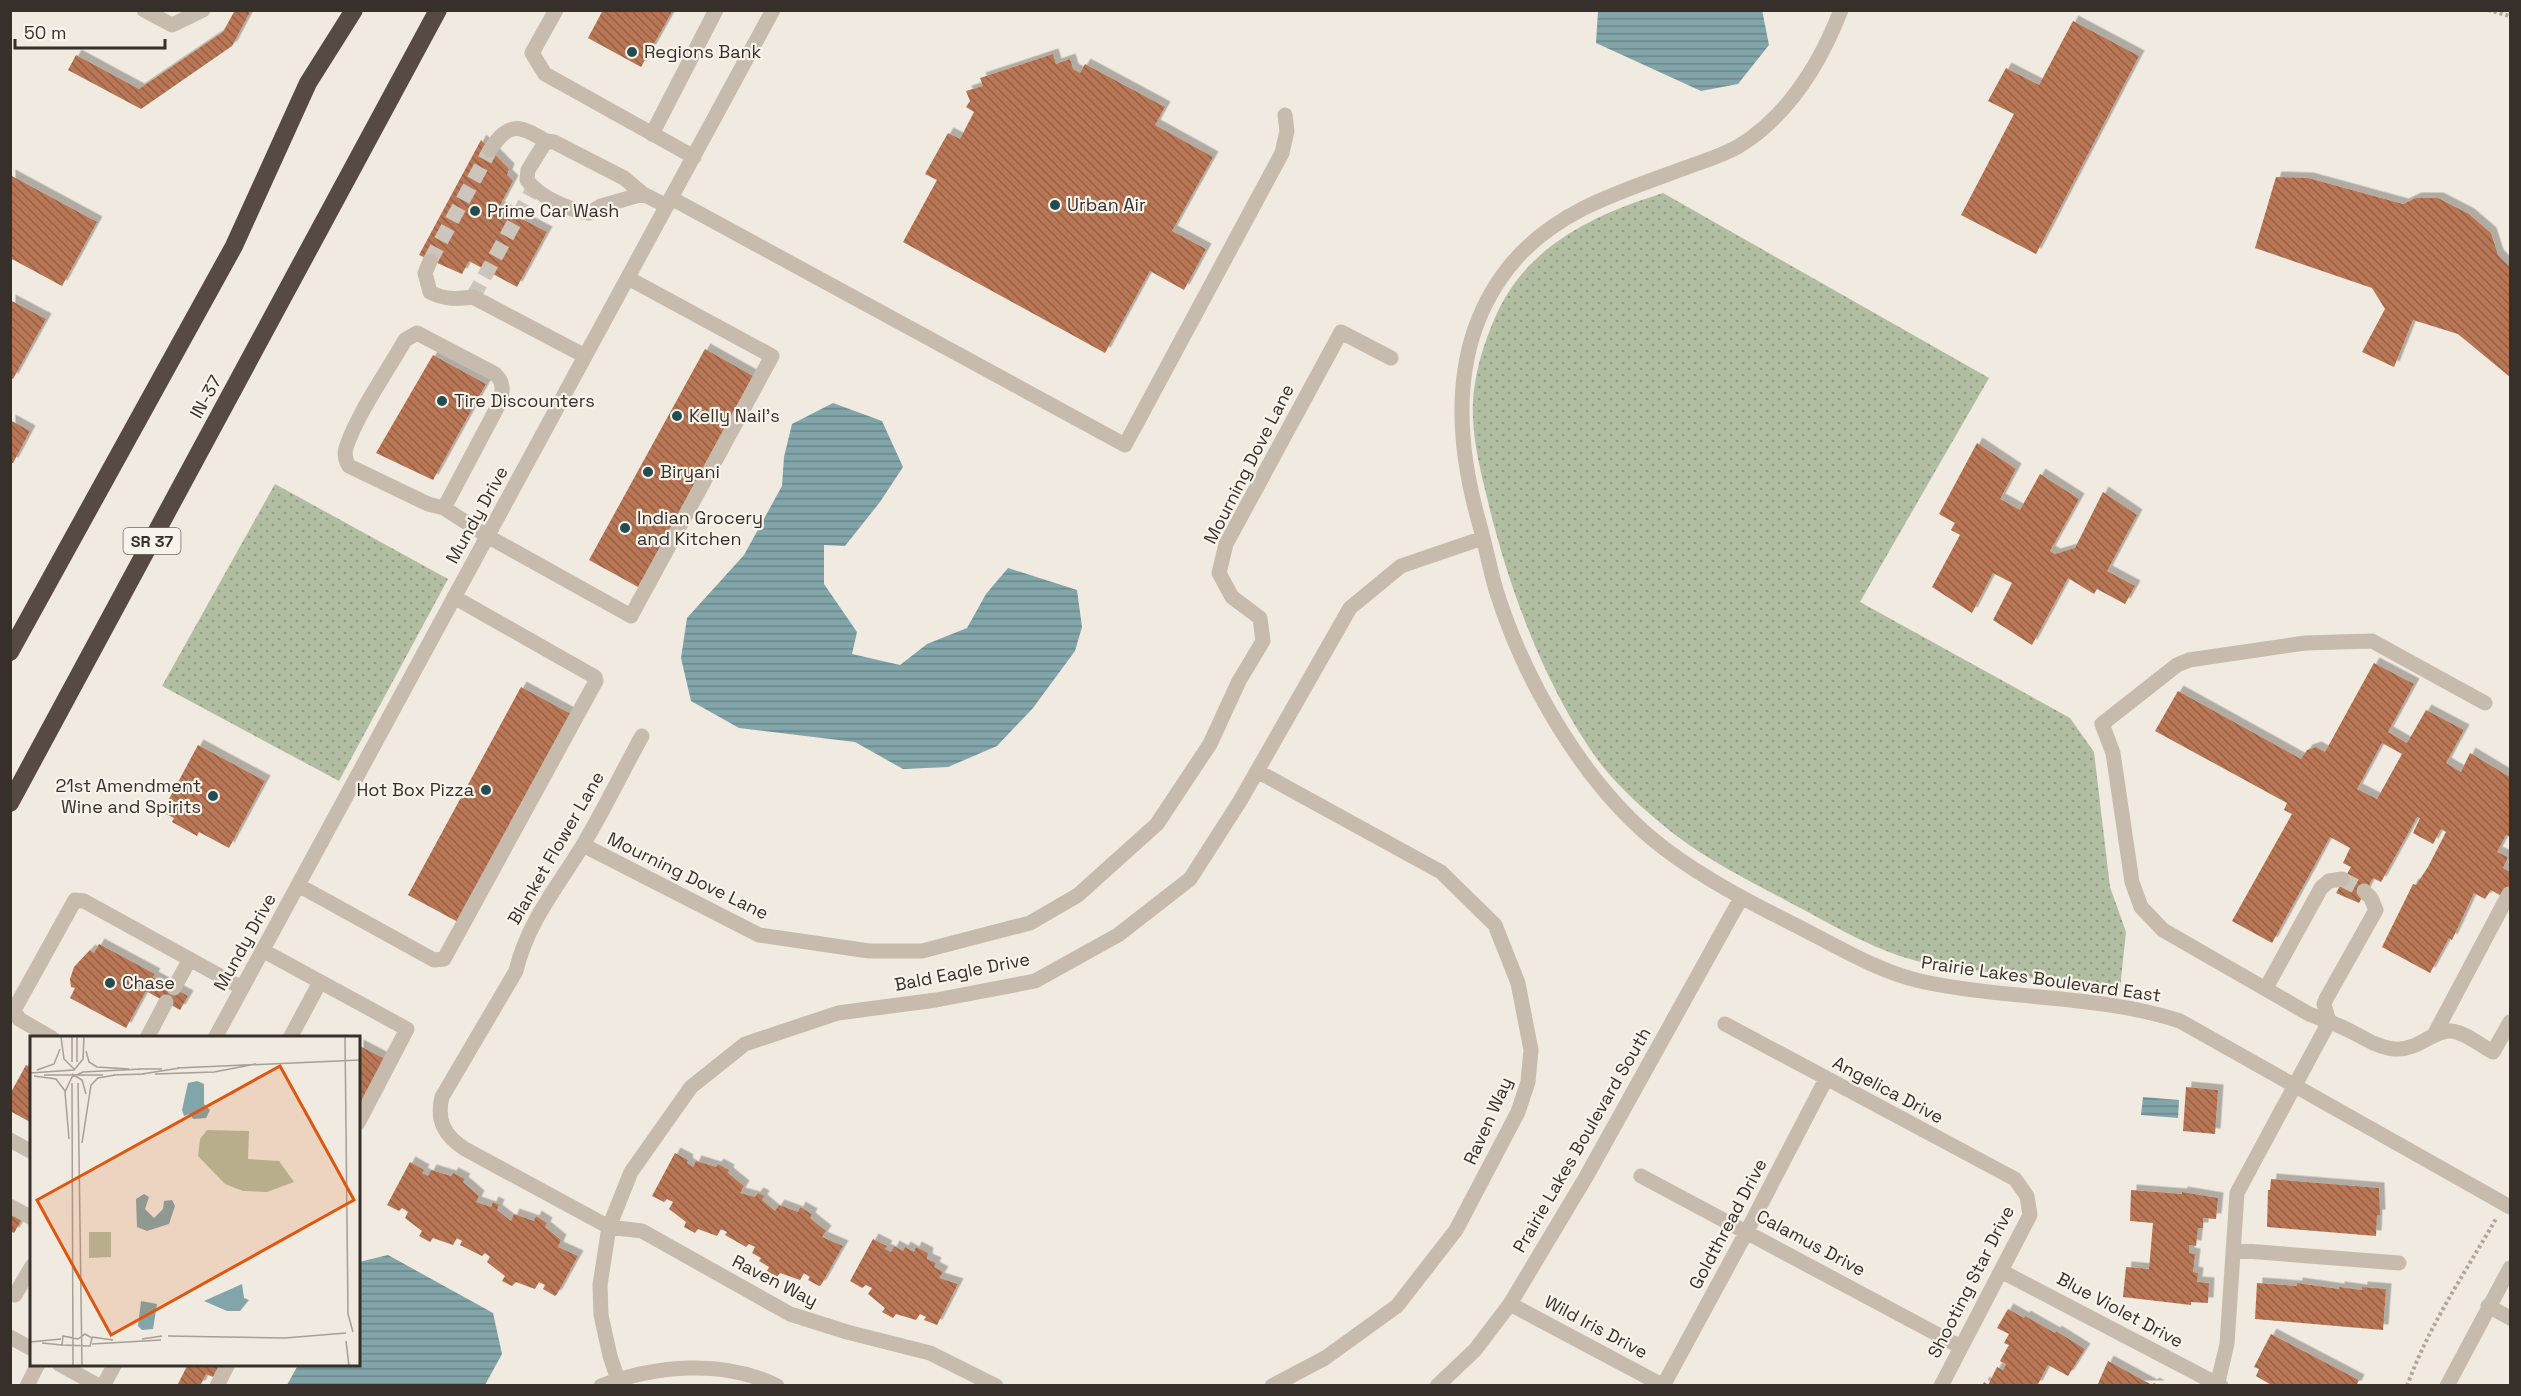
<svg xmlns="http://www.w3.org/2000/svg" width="2521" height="1396" viewBox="0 0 2521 1396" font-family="'Space Grotesk',sans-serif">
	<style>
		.green { fill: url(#green-dots) }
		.water { fill: url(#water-rules) }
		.building { fill: url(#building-back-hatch); fill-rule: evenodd; filter: url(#shadow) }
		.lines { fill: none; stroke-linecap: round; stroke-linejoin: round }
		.minor-tunnel { stroke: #cbc5bc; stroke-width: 15; stroke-dasharray: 15 8; stroke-linecap: butt }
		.path { stroke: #b3a597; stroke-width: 4; stroke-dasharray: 3 3; stroke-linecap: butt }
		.minor { stroke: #c7bbad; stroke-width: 15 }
		.highway { stroke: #564a43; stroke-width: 18 }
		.poi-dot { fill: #244c53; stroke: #f8f4ec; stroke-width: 2 }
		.labels { text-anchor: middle; stroke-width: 4.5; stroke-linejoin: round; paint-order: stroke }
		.shield { fill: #f8f4ec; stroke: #706a64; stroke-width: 1.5 }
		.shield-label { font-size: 16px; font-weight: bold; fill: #362f2a }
		.poi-label { font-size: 18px; fill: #362f2a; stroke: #f8f4ec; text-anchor: start }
		.street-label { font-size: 18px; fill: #362f2a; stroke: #f8f4ec }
		.inset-road { fill: none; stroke: #a69f97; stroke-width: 1.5 }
		.view { fill: #df570e; fill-opacity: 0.15; stroke: #df570e; stroke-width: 3 }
		.inset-edge { fill: none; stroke: #362f2a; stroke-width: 3 }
	</style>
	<defs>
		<pattern id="green-dots" width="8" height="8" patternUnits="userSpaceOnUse" patternTransform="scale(1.5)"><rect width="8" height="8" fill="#b2bea1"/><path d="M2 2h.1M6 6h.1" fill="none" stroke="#929b83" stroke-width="1.8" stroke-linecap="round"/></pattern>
		<pattern id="water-rules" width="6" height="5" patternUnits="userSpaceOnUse" patternTransform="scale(1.5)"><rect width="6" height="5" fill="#82a5aa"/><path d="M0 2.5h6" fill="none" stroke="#6b878b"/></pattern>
		<pattern id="building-back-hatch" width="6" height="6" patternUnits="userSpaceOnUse" patternTransform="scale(1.5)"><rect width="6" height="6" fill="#b87655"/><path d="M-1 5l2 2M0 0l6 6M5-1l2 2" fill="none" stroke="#966147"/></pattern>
		<filter id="shadow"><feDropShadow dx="5.5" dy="-5.5" stdDeviation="0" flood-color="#0004"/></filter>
	</defs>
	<rect width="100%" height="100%" fill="#f0eae0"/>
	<path class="green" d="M 1663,193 L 1989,378 L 1860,602 L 2070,718 L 2094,752 L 2110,887 L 2126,932 L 2120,988 C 2071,983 2022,977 1974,970 C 1955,967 1935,966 1917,961 C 1871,949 1831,924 1789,902 C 1750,881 1709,861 1674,834 C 1648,813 1620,789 1600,763 C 1547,691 1510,592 1489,506 C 1482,477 1474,447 1473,418 C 1471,381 1484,340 1500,307 C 1532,243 1599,213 1663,193 Z
		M 275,484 L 448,579 L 339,781 L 162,686 Z"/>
	<path class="water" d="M 1762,10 L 1769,45 L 1738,84 L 1701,91 L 1596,43 L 1598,11 Z
		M 833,403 L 882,421 L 903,467 L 880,502 L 845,546 L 824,545 L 824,584 L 857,632 L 852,654 L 900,665 L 927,644 L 967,628 L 986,594 L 1008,568 L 1077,590 L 1082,627 L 1075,651 L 1033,708 L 997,746 L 948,767 L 903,769 L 855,742 L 739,728 L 691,701 L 681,658 L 687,618 L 744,555 L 782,486 L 784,457 L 792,424 Z
		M 2143,1097 L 2179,1100 L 2178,1118 L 2141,1115 Z
		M 388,1255 L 493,1313 L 502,1354 L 485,1385 L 287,1385 L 298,1365 L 358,1364 L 359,1262 Z"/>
	<path class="building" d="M 235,10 L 251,10 L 232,46 L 141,109 L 68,70 L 76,55 L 139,89 L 223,32 Z
		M 603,10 L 673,10 L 641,67 L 588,38 Z
		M 2073,21 L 2139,56 L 2036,254 L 1961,215 L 2014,114 L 1988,101 L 2006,68 L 2039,85 Z
		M 1053,54 L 1056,64 L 1070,59 L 1073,69 L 1080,73 L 1085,64 L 1165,107 L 1155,125 L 1213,157 L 1172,231 L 1206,249 L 1184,290 L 1150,271 L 1105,353 L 903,242 L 937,180 L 925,174 L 948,133 L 960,139 L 974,112 L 966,107 L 970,101 L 966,91 L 983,86 L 980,78 Z
		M 481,140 L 509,169 L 507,175 L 513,181 L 499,207 L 547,232 L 517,287 L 469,261 L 462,274 L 419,255 Z
		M 10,175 L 97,222 L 62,286 L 10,258 Z
		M 2276,177 L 2308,178 L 2403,204 L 2416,198 L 2438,198 L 2469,214 L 2491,233 L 2498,255 L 2510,267 L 2510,377 L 2458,334 L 2413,320 L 2394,367 L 2362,352 L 2385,309 L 2372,288 L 2255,248 Z
		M 10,300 L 46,319 L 13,379 L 10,378 Z
		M 705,349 L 753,376 L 638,587 L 589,560 Z
		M 433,355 L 486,384 L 433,480 L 376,453 Z
		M 10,420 L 30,431 L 13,463 L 10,462 Z
		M 1977,443 L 2016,469 L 2000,499 L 2020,510 L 2040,474 L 2079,499 L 2050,551 L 2055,554 L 2075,548 L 2103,492 L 2137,515 L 2107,571 L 2135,586 L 2125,604 L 2097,589 L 2094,594 L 2068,578 L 2032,645 L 1993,620 L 2012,583 L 1993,573 L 1972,613 L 1932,587 L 1960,535 L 1951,530 L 1955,523 L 1939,514 Z
		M 2374,663 L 2414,684 L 2388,732 L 2407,743 L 2426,710 L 2464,730 L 2446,763 L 2461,772 L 2470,753 L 2510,777 L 2510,837 L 2506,835 L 2497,852 L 2508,857 L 2503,868 L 2510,872 L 2510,901 L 2491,890 L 2485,899 L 2474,893 L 2452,940 L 2449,938 L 2430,973 L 2382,947 L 2413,884 L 2416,885 L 2428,867 L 2446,832 L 2441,829 L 2433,844 L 2413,833 L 2420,818 L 2417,817 L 2381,882 L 2373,878 L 2359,903 L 2336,893 L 2351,867 L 2343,863 L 2350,848 L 2330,837 L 2272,943 L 2232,921 L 2292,814 L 2284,810 L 2287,803 L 2155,731 L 2178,691 L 2301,759 L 2307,750 L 2316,747 L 2325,752 ZM 2382,743 L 2402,754 L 2377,799 L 2357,789 Z
		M 521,687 L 571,714 L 458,922 L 408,895 Z
		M 198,745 L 265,781 L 229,848 L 199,832 L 197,836 L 172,822 L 174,818 L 162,812 Z
		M 99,944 L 155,974 L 153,977 L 188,996 L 180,1010 L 146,991 L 126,1028 L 70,998 L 75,988 L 71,987 L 70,979 L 74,967 L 90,950 L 94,953 Z
		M 358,1045 L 385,1059 L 358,1109 Z
		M 26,1065 L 32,1068 L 32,1123 L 10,1111 L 10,1094 Z
		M 2186,1087 L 2218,1090 L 2215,1134 L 2183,1131 Z
		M 675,1153 L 688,1160 L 687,1163 L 693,1167 L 696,1161 L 716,1167 L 718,1164 L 729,1170 L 728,1173 L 744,1186 L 740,1193 L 755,1197 L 758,1193 L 764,1196 L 762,1200 L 775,1211 L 779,1205 L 798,1212 L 800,1207 L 812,1214 L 810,1218 L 826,1231 L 822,1237 L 843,1246 L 821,1285 L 819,1286 L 808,1280 L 810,1277 L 804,1273 L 800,1280 L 780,1273 L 777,1277 L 767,1271 L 769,1267 L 759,1261 L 761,1258 L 752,1253 L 755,1247 L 749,1244 L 746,1247 L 725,1235 L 727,1232 L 721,1229 L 717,1236 L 698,1229 L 695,1233 L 684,1227 L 686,1222 L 669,1209 L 673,1202 L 667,1199 L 664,1202 L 652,1196 Z
		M 410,1162 L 424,1170 L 422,1173 L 428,1176 L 431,1170 L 451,1176 L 453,1173 L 465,1179 L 463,1182 L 479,1196 L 476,1202 L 491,1207 L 493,1202 L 499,1205 L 497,1210 L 511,1221 L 514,1214 L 534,1221 L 536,1216 L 547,1223 L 545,1227 L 561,1240 L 558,1247 L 578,1256 L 557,1294 L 555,1296 L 543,1289 L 545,1285 L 539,1282 L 535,1289 L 516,1282 L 512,1286 L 502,1281 L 505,1276 L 487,1262 L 490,1257 L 485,1253 L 482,1256 L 460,1245 L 462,1241 L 457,1238 L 453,1245 L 433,1238 L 430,1242 L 419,1236 L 422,1231 L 405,1218 L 408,1212 L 402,1208 L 399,1211 L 387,1205 Z
		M 2271,1179 L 2379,1188 L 2380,1215 L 2377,1215 L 2376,1236 L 2267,1227 L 2268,1190 L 2270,1190 Z
		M 2131,1190 L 2182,1194 L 2182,1192 L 2218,1198 L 2216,1219 L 2203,1218 L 2203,1228 L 2198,1228 L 2196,1246 L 2189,1245 L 2189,1253 L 2195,1254 L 2193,1272 L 2198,1273 L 2197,1282 L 2209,1283 L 2208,1303 L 2191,1302 L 2191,1305 L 2123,1297 L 2126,1267 L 2149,1269 L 2153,1223 L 2130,1221 Z
		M 10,1212 L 22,1219 L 14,1233 L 10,1231 Z
		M 873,1239 L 887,1246 L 885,1249 L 891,1252 L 894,1246 L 903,1251 L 905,1247 L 914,1252 L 916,1247 L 928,1253 L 927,1259 L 936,1263 L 934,1267 L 943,1272 L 939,1278 L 958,1284 L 937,1325 L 924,1320 L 926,1317 L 920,1314 L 916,1320 L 896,1314 L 893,1318 L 882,1312 L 885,1308 L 868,1294 L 872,1288 L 866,1285 L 862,1288 L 850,1281 Z
		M 2257,1283 L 2297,1286 L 2297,1283 L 2339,1289 L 2339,1287 L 2362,1290 L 2362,1287 L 2386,1289 L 2383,1330 L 2255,1319 Z
		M 2008,1309 L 2024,1318 L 2025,1316 L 2055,1333 L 2056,1331 L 2085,1349 L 2068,1376 L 2048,1365 L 2037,1386 L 1982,1386 L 1984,1382 L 1988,1385 L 1997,1367 L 2003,1370 L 2006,1364 L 2000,1361 L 2009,1345 L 2004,1343 L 2009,1334 L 1997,1328 Z
		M 2271,1334 L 2359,1380 L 2356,1386 L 2273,1386 L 2256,1376 L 2259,1369 L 2254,1367 Z
		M 2108,1361 L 2152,1385 L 2154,1383 L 2159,1386 L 2097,1386 Z
		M 188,1364 L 220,1364 L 213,1377 L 206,1374 L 200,1386 L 177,1386 Z"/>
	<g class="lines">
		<path class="minor-tunnel" d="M 430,261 L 490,150
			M 473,297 L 533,189
			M 2342,879 L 2364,891"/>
		<path class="path" d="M 2488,10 L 2510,16
			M 2407,1386 C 2429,1325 2465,1273 2497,1217"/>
		<path class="minor" d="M 144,10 L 172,25 L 203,10
			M 556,10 L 532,53 L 545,74 L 694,157
			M 1841,10 C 1820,64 1789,115 1739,146 C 1722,156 1703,161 1685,168 C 1623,191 1559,209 1514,261 C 1449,337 1454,436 1480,526 C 1486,548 1490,569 1496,590 C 1525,683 1587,790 1665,849 C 1705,879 1749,902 1793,924 C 1833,944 1876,971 1920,981 C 2006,1000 2097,994 2180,1021 L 2510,1207
			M 652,134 L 716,10
			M 490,150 C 509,121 519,125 546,141
			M 643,194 L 601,206 L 589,213 C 569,210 539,197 527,180 L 528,170 L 546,141 L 554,142 L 624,178 L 643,194 L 667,206
			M 671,198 L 1125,445 L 1282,153 L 1287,131 L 1285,115
			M 430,261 L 425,273 L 430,292 C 445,300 457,299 473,297 L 585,356
			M 444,508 L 500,402 C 503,391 504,382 495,374 L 417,333 L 405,340 C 387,372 357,414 346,448 C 344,455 345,460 349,466 L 428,504 L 444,508 L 487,536 L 631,616 L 772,356 L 628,278
			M 642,736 C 622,772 604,810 583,845 C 558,886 527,923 516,971 L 442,1097 C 436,1121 445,1136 465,1149 L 609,1227 L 642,1231 L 790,1314 L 847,1332 L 930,1353 L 996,1386
			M 1257,771 L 1441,872 L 1495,925 L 1518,983 L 1531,1050 L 1528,1082 L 1518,1112 L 1456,1230 L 1397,1306 L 1325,1358 L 1272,1386
			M 583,845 L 759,935 L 869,951 L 922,951 L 1030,923 L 1078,895 L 1157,824 L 1210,744 L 1239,681 L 1263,641 L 1260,618 L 1232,597 L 1219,573 L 1226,544 L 1341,332 L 1391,358
			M 298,885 L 434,960 L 444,959 L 596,681 L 595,677 L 454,597
			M 262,950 L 407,1029 L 358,1123
			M 174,988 L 190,959
			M 2266,988 L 2321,888 L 2329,881 L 2342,879
			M 2329,1022 L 2309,1014 L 2163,930 L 2141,907 L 2132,882 L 2113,753 L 2102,724 L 2177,665 L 2189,660 L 2305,643 L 2372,641 L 2485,703
			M 2329,1022 L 2324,1004 L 2326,999 L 2376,910 L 2371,898 L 2364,891
			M 1725,1024 L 2015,1179 L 2027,1196 L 2030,1215 L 1941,1386
			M 2434,1035 L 2509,894
			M 52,1038 L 19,1019 L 14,1010 L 75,900 L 84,901 L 242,988
			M 147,1038 L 166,1002
			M 215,1038 L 773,10
			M 290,1038 L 320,982
			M 10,1140 L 32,1152
			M 1641,1176 L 1961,1347
			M 10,1206 L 32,1218
			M 2233,1250 L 2399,1263
			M 2001,1271 L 2221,1386
			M 15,1295 L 32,1266
			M 1510,1304 L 1664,1386
			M 2488,1306 L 2510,1318
			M 10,1337 L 32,1349
			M 59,1364 L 99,1386
			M 27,1386 L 38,1364
			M 103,1386 L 115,1364
			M 217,1386 L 228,1364
			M 601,1386 C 655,1365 724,1359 777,1386
			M 620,1386 L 610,1356 L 601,1315 L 600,1285 L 609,1227 L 631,1172 L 691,1087 L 745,1044 L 838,1013 L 936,1000 L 1035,981 L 1118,935 L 1190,879 L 1240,801 L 1350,608 L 1401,566 L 1483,538
			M 1437,1386 L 1475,1350 L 1510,1304 L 1586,1177 L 1741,898
			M 1663,1386 L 1747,1231 L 1826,1079
			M 2217,1386 L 2227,1344 L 2237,1193 L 2329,1022 C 2351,1028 2372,1047 2394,1049 C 2419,1051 2434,1029 2451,1031 C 2465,1032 2481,1046 2493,1052 L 2510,1022
			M 2447,1386 L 2510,1268"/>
		<path class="highway" d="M 10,652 L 234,246 L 308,83 L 354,10
			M 10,803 L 438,10"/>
	</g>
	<g class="poi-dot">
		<circle cx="632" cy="52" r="6"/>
		<circle cx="1055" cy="205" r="6"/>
		<circle cx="475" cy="211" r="6"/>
		<circle cx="442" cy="401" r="6"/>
		<circle cx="677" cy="416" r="6"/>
		<circle cx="648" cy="472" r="6"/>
		<circle cx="625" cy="528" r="6"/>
		<circle cx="486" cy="790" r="6"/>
		<circle cx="213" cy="796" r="6"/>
		<circle cx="110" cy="983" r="6"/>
	</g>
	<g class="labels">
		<rect class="shield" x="123.5" y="528" width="57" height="26" rx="4.5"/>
		<g class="shield-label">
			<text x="152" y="547">SR 37</text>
		</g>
		<g class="poi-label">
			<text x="644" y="58">Regions Bank</text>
			<text x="1067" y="211">Urban Air</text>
			<text x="487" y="217">Prime Car Wash</text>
			<text x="454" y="407">Tire Discounters</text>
			<text x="689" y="422">Kelly Nail's</text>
			<text x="660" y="478">Biryani</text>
			<text x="637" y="524">Indian Grocery<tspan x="637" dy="21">and Kitchen</tspan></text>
			<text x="201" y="792" text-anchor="end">21st Amendment<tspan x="201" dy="21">Wine and Spirits</tspan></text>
			<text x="474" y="796" text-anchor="end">Hot Box Pizza</text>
			<text x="122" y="989">Chase</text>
		</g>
		<g class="street-label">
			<text transform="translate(206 397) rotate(-61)" y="6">IN-37</text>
			<text transform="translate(1249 464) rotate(-63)" y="6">Mourning Dove Lane</text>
			<text transform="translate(477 515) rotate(-61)" y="6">Mundy Drive</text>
			<text transform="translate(556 848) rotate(-60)" y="6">Blanket Flower Lane</text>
			<text transform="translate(688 876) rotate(26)" y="6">Mourning Dove Lane</text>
			<text transform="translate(245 942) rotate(-61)" y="6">Mundy Drive</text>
			<text transform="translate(962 972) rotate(-11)" y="6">Bald Eagle Drive</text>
			<text transform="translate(2041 979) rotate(8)" y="6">Prairie Lakes Boulevard East</text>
			<text transform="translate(1888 1090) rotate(28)" y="6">Angelica Drive</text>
			<text transform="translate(1488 1121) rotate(-66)" y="6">Raven Way</text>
			<text transform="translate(1582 1140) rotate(-60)" y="6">Prairie Lakes Boulevard South</text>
			<text transform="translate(1728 1224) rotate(-62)" y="6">Goldthread Drive</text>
			<text transform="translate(1811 1243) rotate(28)" y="6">Calamus Drive</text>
			<text transform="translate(775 1281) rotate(27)" y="6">Raven Way</text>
			<text transform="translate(1971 1282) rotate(-63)" y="6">Shooting Star Drive</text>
			<text transform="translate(2120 1310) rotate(28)" y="6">Blue Violet Drive</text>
			<text transform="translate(1596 1327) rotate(28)" y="6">Wild Iris Drive</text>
		</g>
	</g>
	<g transform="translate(30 1036)">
		<rect width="330" height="330" fill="#f0eae0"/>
		<path d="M 177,94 L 219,95 L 218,123 L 249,125 L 264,146 L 237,156 L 213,155 L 195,148 L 168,120 L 170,103 ZM 59,196 L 81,196 L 81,221 L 59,222 Z" fill="#b2bea1"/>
		<path d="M 167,45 L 174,48 L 174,68 L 180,74 L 176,82 L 163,83 L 160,78 L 154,80 L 152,74 L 158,47 ZM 114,158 L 119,161 L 115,173 L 124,182 L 133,173 L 134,165 L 142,164 L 145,170 L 139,188 L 117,195 L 107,191 L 106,163 ZM 212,248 L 214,262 L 219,264 L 210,275 L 197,275 L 174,265 ZM 111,265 L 127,268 L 123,293 L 112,294 L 108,290 Z" fill="#82a5aa"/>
		<path class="inset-road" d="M 42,0 L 42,26M 47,0 L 47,26M 315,0 L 318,278 L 323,296M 31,1 L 34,23 L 45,34M 56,15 L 59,26 L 67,31 L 99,33M 147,32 L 330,24M 108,33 L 132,33M 7,34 L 24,28 L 30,13M 0,37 L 44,34 L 53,23 L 54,0M 42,38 L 52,44 L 56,58M 112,38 L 150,32M 125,38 L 184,36 L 226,28M 14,39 L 73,39M 83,39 L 115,38M 4,40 L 26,43 L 35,55M 42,47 L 43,330M 48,47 L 52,330M 39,103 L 35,56 L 42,41 L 53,36 L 112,33M 52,107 L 61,49 L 68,42 L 85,39M 55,298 L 62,302 L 60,310 L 32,309 L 33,300 L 48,303 ZM 138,300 L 255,302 L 316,297M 62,301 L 83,304M 112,303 L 132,300M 316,305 L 319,330M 0,306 L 31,303M 12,307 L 32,309M 62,308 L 131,304"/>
		<path class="view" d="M 250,30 L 324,164 L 81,299 L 7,164 Z"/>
		<rect width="330" height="330" class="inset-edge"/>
	</g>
	<rect width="2521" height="1396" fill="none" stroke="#362f2a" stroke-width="24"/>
	<path d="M15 39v9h150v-9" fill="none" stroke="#362f2a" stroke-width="3"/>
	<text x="24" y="39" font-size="18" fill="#362f2a" stroke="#f8f4ec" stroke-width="4.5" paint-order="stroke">50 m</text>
</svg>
